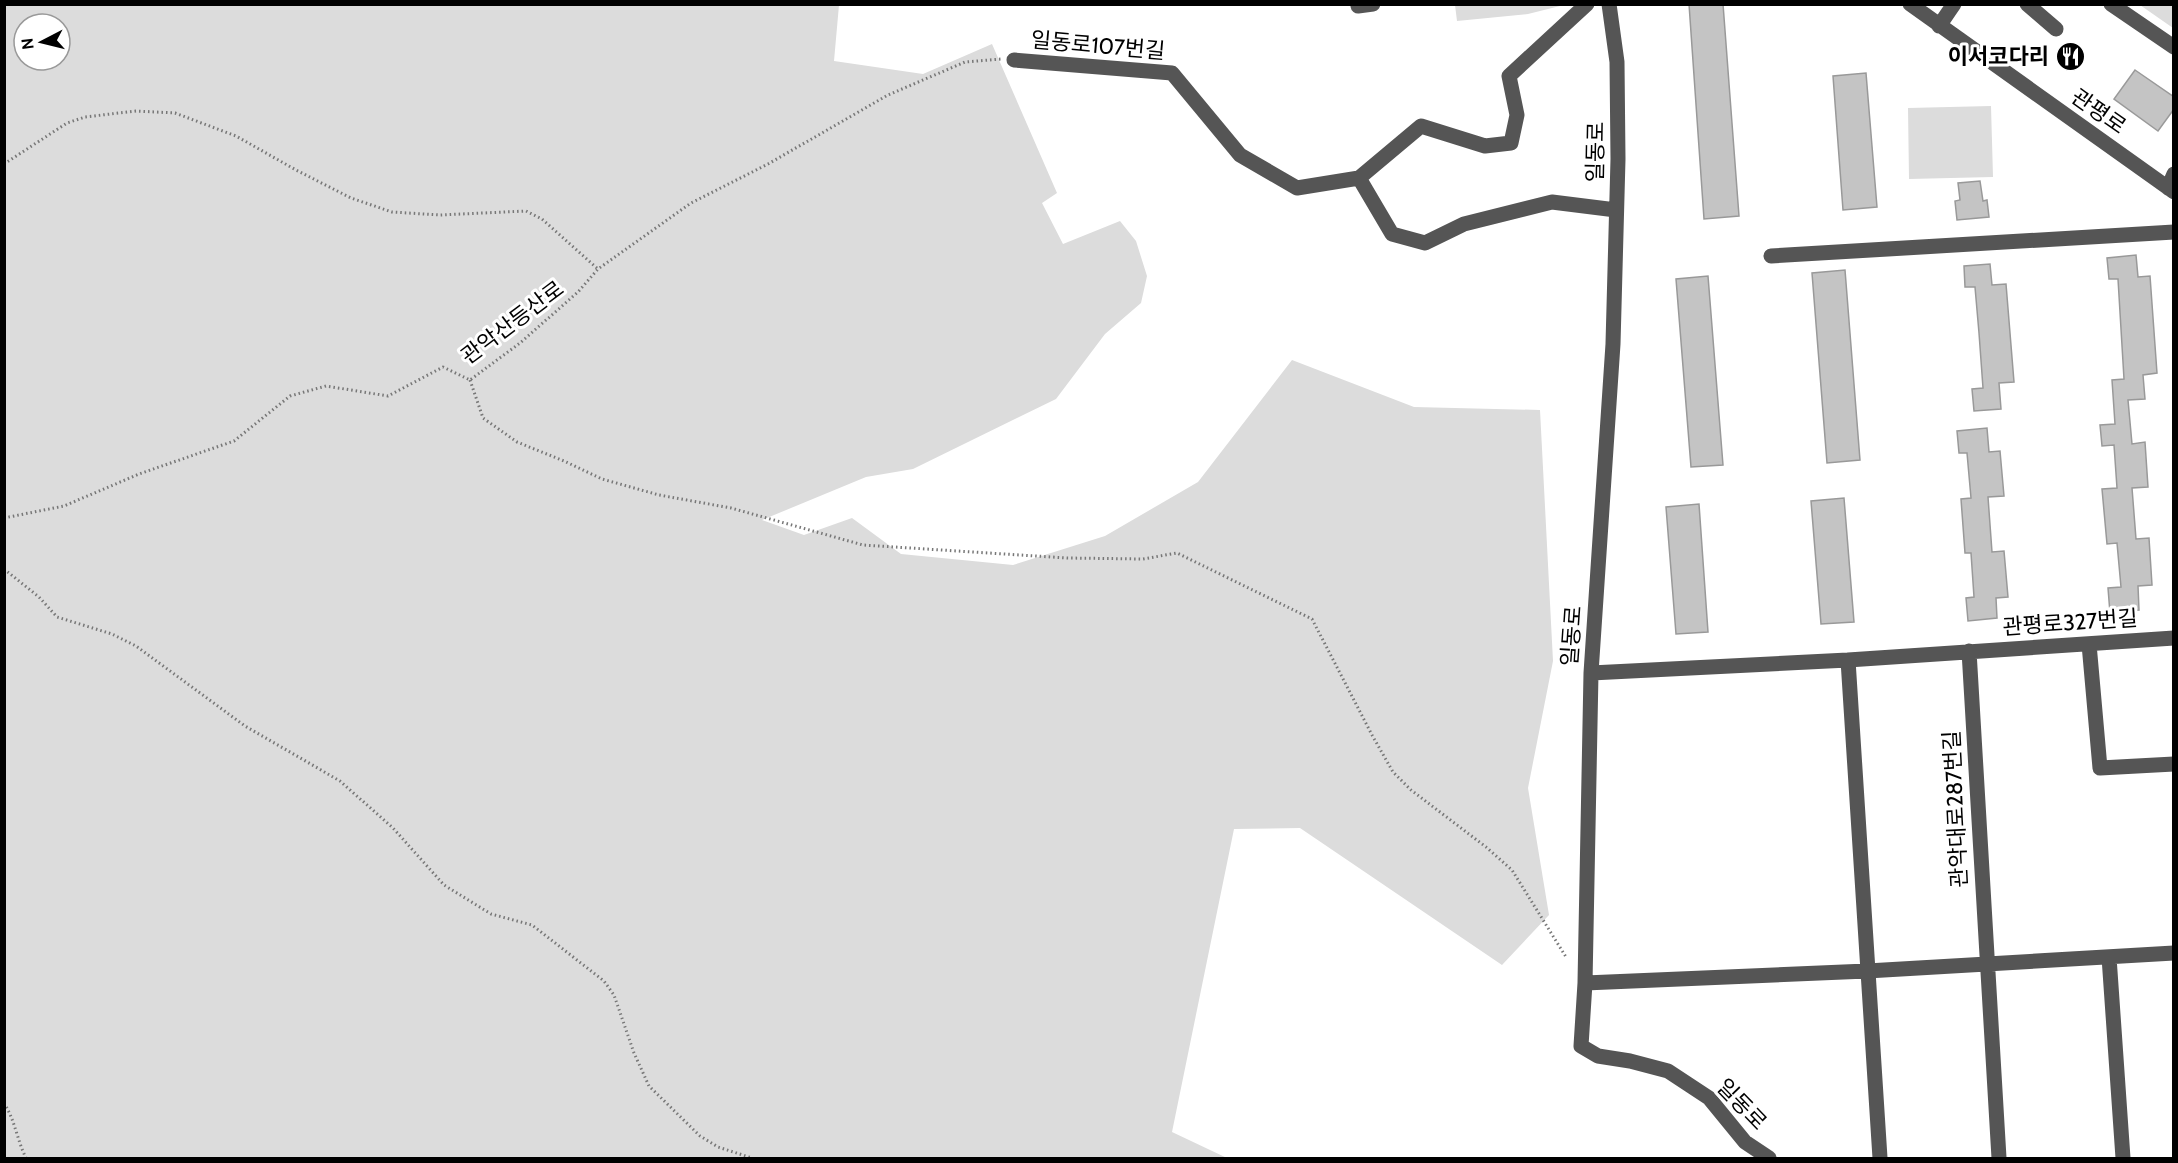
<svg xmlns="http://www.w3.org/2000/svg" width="2178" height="1163" viewBox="0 0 2178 1163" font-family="Cabin,'Noto Sans KR',sans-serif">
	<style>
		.green { fill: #dcdcdc; fill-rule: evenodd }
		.building { fill: #c4c4c4; stroke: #999; stroke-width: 1.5 }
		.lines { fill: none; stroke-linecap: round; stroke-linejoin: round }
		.path { stroke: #777; stroke-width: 3; stroke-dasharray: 1.5 3; stroke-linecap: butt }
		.minor { stroke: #555; stroke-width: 15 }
		.labels { text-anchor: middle; stroke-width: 6; stroke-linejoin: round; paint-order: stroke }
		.street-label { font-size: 22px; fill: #000; stroke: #fff }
		.poi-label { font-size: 22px; font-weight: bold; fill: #000; stroke: #fff; text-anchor: end }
	</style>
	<rect width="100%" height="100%" fill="#fff"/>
	<path class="green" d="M 839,5 L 834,61 L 923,74 L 992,44 L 1057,193 L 1042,203 L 1063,244 L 1120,221 L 1136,241 L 1147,276 L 1141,303 L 1105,334 L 1056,399 L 913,469 L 866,477 L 762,520 L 804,535 L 852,518 L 901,554 L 1013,565 L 1105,536 L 1198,482 L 1292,360 L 1414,407 L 1540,410 L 1553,661 L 1528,788 L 1549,915 L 1502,965 L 1300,828 L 1234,829 L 1172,1132 L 1227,1158 L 5,1158 L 5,5 ZM 24,24 L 60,24 L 60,60 L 24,60 Z
		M 1455,5 L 1455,4 L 1564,5 L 1528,14 L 1457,21 Z
		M 2140,5 L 2173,5 L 2173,28 Z
		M 1991,106 L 1993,177 L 1909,179 L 1908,108 Z"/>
	<path class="building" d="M 1689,4 L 1723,4 L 1739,216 L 1704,219 Z
		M 2135,70 L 2174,97 L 2174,109 L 2158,131 L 2114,99 Z
		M 1866,73 L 1877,207 L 1843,210 L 1833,76 Z
		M 1980,181 L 1983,201 L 1987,200 L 1989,217 L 1957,220 L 1955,201 L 1960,200 L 1958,183 Z
		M 2136,255 L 2138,277 L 2150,276 L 2157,373 L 2143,375 L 2145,399 L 2128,400 L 2132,444 L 2145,442 L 2148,487 L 2132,488 L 2136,539 L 2149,538 L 2152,585 L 2138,586 L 2139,610 L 2110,613 L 2108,588 L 2121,587 L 2117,543 L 2107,544 L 2102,489 L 2117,488 L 2114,445 L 2102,446 L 2100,425 L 2115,424 L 2112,380 L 2124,379 L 2118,279 L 2109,279 L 2107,258 Z
		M 1990,264 L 1992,285 L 2006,284 L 2014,382 L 1999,383 L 2001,409 L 1974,411 L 1972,389 L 1983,388 L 1979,333 L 1975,287 L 1965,287 L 1964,266 Z
		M 1845,270 L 1860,460 L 1827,463 L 1812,273 Z
		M 1708,276 L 1723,465 L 1691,467 L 1676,279 Z
		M 1987,428 L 1989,452 L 2000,451 L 2004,496 L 1988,497 L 1992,552 L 2004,551 L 2008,597 L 1996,598 L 1997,618 L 1968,621 L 1966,598 L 1974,597 L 1971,553 L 1965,553 L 1961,499 L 1971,498 L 1967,453 L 1959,453 L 1957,431 Z
		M 1844,498 L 1854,622 L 1821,624 L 1811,501 Z
		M 1699,504 L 1708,632 L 1676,634 L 1666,507 Z"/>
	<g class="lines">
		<path class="path" d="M 4,164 L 67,123 L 85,117 L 136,111 L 175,113 L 236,136 L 296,170 L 351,198 L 392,212 L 440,215 L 526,211 L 542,219 L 598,269
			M 470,380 L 483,418 L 517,442 L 564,461 L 602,479 L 659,495 L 731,508 L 863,545 L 1067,558 L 1143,559 L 1177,553 L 1312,619 L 1372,735 L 1393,772 L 1411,790 L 1486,847 L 1512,870 L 1566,957
			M 4,518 L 64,506 L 139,474 L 234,441 L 290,396 L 326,386 L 388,396 L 443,367 L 470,380 L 520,343 L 578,292 L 598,269 L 691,203 L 768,164 L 888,95 L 965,62 L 1001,59
			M 4,569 L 39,597 L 57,617 L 112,634 L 136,646 L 245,726 L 340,781 L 393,828 L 444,885 L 491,914 L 532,925 L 604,981 L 614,995 L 634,1053 L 649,1086 L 700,1136 L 718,1147 L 752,1158
			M 4,1103 C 15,1120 17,1140 26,1158"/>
		<path class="minor" d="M 1609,4 L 1617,62 L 1618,159 L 1613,344 L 1591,673 L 1585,983 L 1581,1046 L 1598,1056 L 1630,1061 L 1668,1071 L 1709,1098 L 1745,1142 L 1769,1158
			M 1910,4 L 2174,192
			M 2027,4 L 2056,29
			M 2111,4 L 2174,47
			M 1358,6 L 1373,4
			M 1939,26 L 1954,4
			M 1014,60 L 1172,73 L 1240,155 L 1297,188 L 1359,178 L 1421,126 L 1485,146 L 1511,143 L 1517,115 L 1509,76 L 1587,4
			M 1359,178 L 1392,234 L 1425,243 L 1464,224 L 1552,202 L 1616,210
			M 2168,188 L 2174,174
			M 1771,256 L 2174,232
			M 2089,644 L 2100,768 L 2174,764
			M 1969,651 L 1999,1158
			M 1848,660 L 1880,1158
			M 1591,673 L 1848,660 L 2174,638
			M 2109,957 L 2123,1158
			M 1585,983 L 1867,971 L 2174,953"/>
	</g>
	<defs>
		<symbol id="restaurant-disc" viewBox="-11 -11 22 22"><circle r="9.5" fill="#000" stroke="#fff"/><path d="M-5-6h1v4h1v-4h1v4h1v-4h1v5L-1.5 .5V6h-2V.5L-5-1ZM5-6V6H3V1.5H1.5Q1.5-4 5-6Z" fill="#fff"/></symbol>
	</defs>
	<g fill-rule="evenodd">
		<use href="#restaurant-disc" x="2054" y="40" width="33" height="33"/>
	</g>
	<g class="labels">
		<g class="street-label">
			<text transform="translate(1098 45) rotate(5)" y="8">일동로107번길</text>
			<text transform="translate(2099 111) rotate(35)" y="8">관평로</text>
			<text transform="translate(1595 152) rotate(-89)" y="8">일동로</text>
			<text transform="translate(512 322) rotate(-37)" y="8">관악산등산로</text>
			<text transform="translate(2070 622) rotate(-4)" y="8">관평로327번길</text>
			<text transform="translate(1571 636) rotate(-86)" y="8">일동로</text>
			<text transform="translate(1955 809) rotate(-93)" y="8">관악대로287번길</text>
			<text transform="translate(1742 1104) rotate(46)" y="8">일동로</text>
		</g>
		<g class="poi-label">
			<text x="2049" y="64">이서코다리</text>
		</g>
	</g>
	<rect width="2178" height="1163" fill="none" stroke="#000000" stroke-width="12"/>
	<g transform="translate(42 42) rotate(263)"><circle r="28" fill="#ffffff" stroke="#999999" stroke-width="1.5"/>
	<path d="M0-4.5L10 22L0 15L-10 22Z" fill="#000000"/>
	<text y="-9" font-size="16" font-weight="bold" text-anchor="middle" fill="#000000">N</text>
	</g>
</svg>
